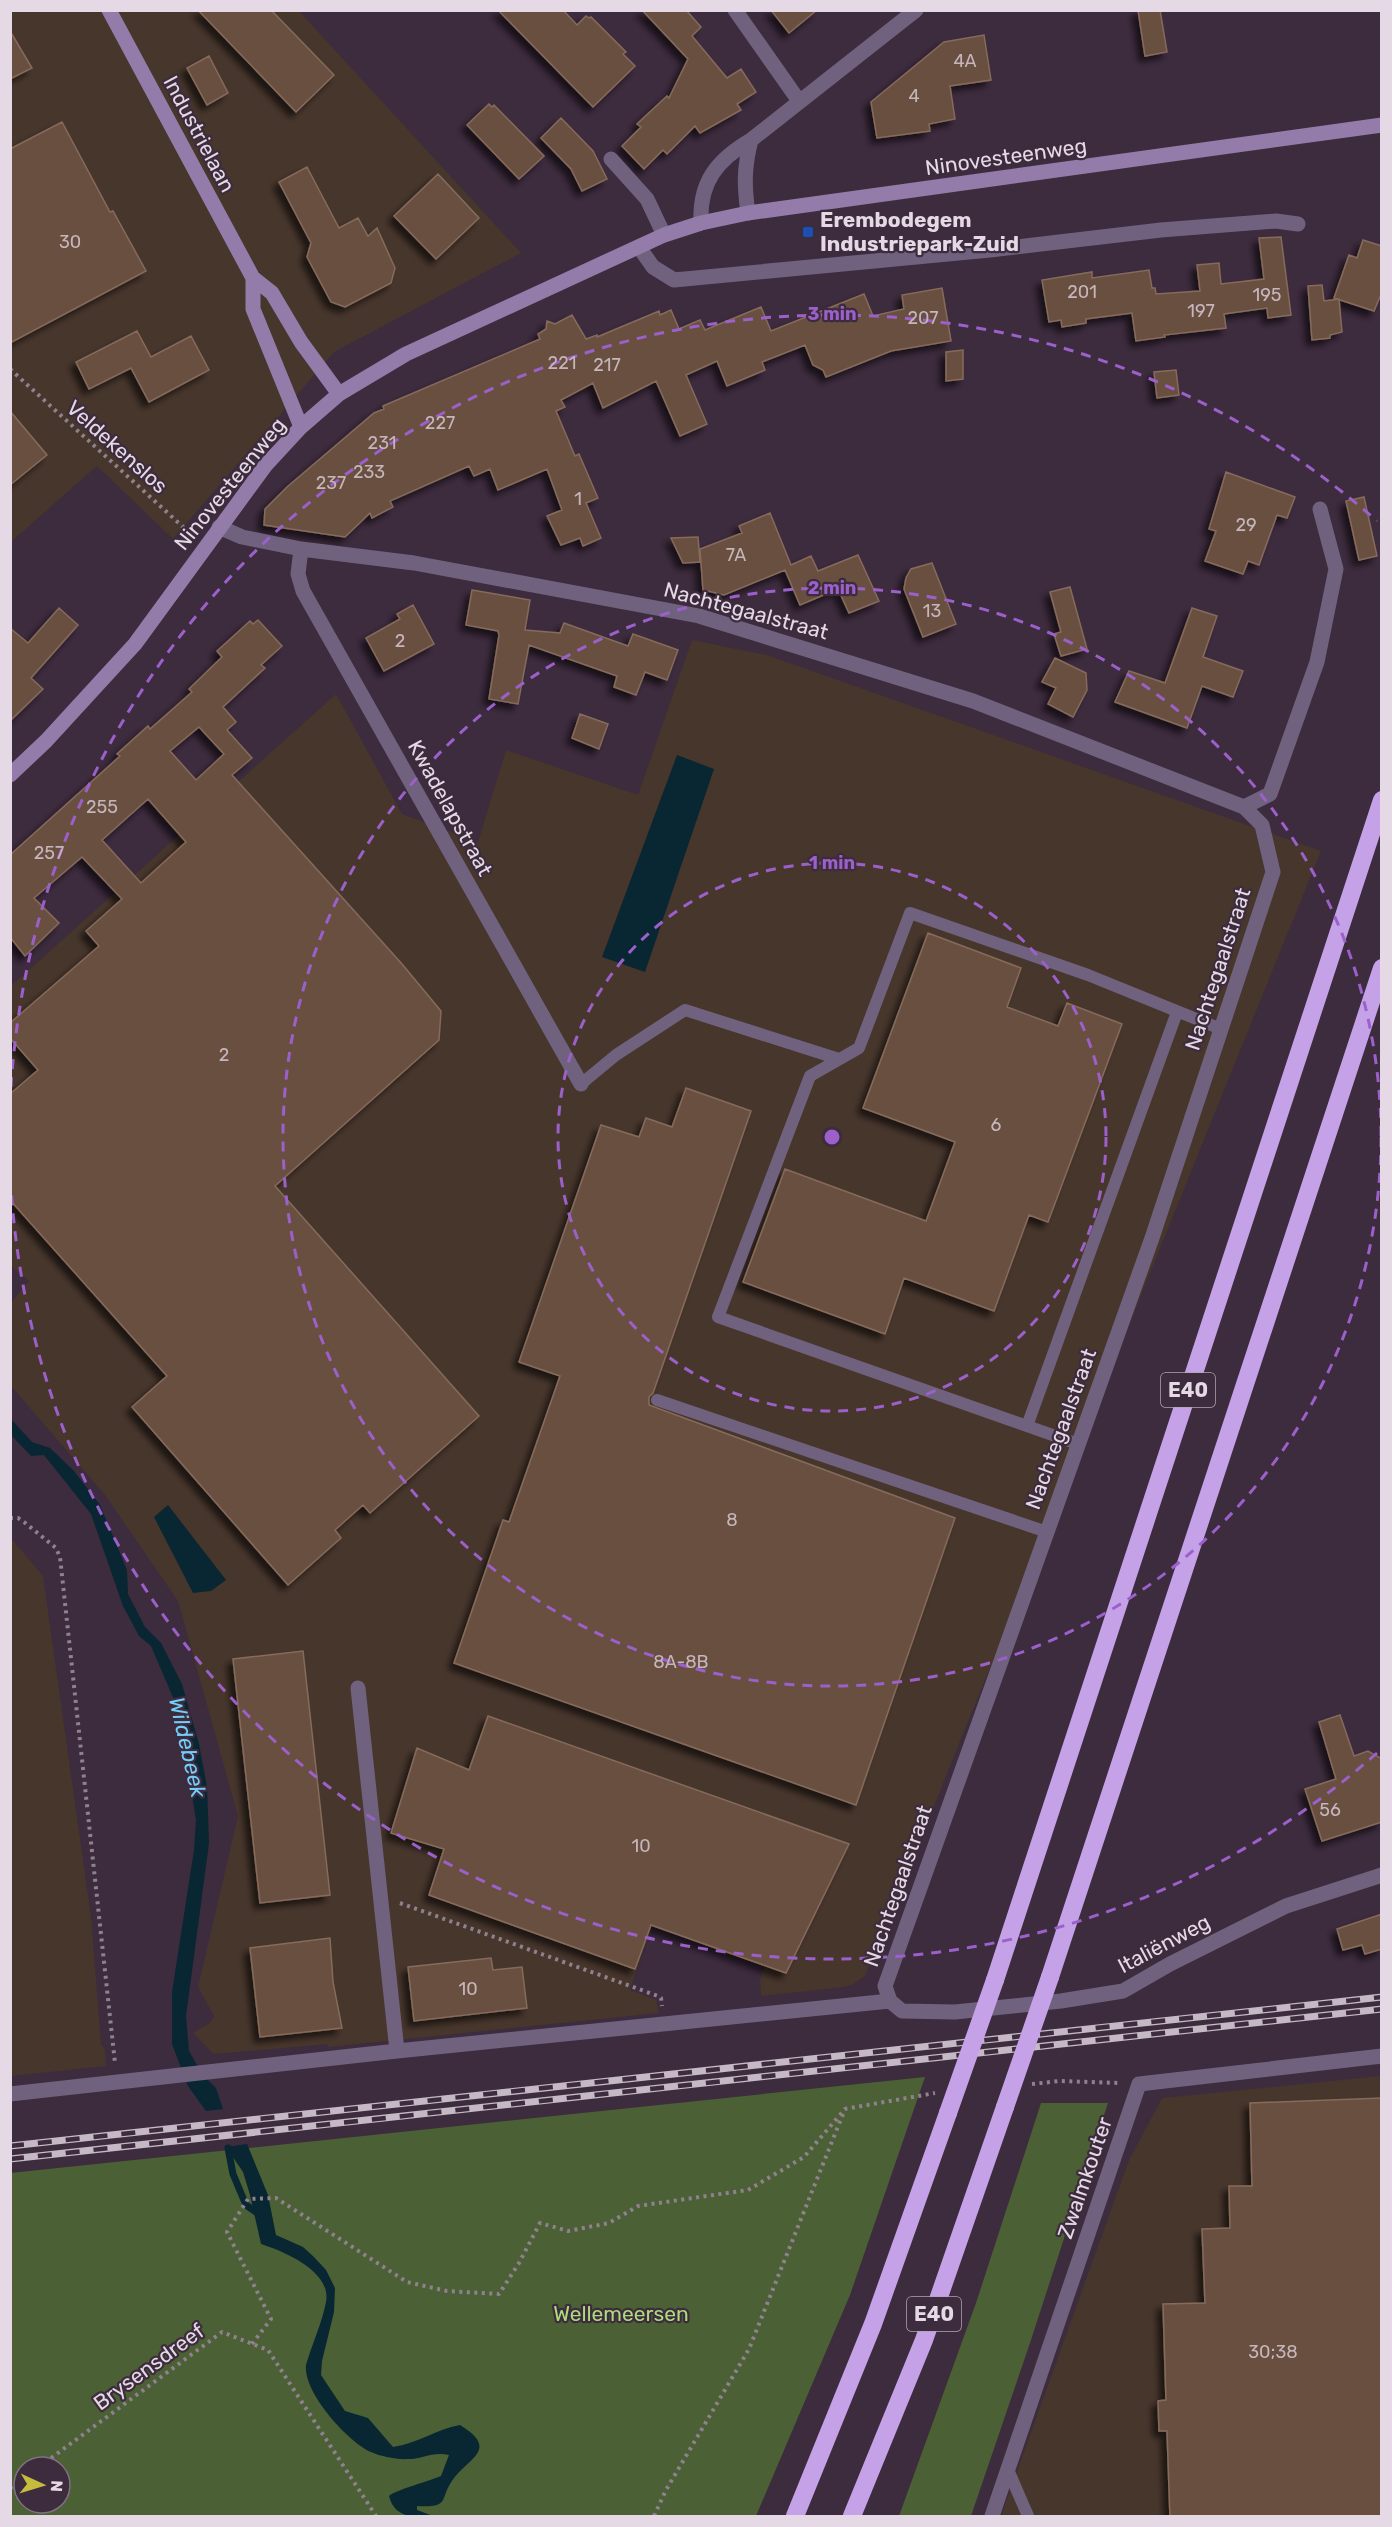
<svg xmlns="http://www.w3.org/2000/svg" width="1392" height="2527" viewBox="0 0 1392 2527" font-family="Rubik,sans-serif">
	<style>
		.industrial { fill: #47362c }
		.green { fill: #4b6034; fill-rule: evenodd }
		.water { fill: #092633 }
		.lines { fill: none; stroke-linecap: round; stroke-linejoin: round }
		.stream { stroke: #092633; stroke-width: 7 }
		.building { fill: #684f40; stroke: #866b5c; stroke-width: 1.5; fill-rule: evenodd; filter: url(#shadow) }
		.path { stroke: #908190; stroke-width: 4; stroke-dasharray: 3 4.5; stroke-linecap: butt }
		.lane { stroke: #70627e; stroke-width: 12 }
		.street { stroke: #70627e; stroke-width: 15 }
		.secondary { stroke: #937ca9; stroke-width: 15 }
		.highway { stroke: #c5a2e7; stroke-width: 18 }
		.rail-casing { stroke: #c6b9c6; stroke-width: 7 }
		.rail { stroke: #3d2b3e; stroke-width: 4.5; stroke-dasharray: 14; stroke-linecap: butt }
		.highway-bridge { stroke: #c5a2e7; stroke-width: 18 }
		.ring { fill: none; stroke: #9b60ca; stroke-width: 3; stroke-dasharray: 10 8 }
		.transit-dot { fill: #1a4fb4; stroke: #3d2b3e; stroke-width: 2 }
		.labels { text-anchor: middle; stroke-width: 4.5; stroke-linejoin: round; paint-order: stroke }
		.number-label { font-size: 18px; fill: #c6b6bc }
		.shield { fill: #3d2b3e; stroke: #b3a5b3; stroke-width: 1.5 }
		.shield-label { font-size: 20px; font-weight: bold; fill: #e5d9e5 }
		.street-label { font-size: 21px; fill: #e5d9e5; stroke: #3d2b3e }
		.poi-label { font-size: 21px; font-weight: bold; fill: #e5d9e5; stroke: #3d2b3e; text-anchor: start }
		.park-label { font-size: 21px; fill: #addb7b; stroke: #3d2b3e }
		.water-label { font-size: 22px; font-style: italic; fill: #72cefa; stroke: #3d2b3e }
		.centre { fill: #9b60ca; stroke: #3d2b3e; stroke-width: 3 }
		.ring-label { font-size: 18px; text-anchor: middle; font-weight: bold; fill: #9b60ca; stroke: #3d2b3e; stroke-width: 4.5; stroke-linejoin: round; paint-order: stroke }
	</style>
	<defs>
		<filter id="shadow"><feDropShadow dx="-5.5" dy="5.5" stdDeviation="3" flood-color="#0009"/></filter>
	</defs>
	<rect width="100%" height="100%" fill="#3d2b3e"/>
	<path class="industrial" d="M 11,11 L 299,11 L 521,253 L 334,352 L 173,539 L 97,466 L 11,542 Z
		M 692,640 L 767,655 L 1321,851 L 865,1976 L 852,1985 L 844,1987 L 761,1996 L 760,1980 L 765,1966 L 652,1925 L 630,1990 L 656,2000 L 659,2013 L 328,2047 L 328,2044 L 214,2054 L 193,2033 L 211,2022 L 214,2016 L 198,1987 L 238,1816 L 178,1601 L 105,1495 L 11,1386 L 11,1303 L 29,1281 L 11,1266 L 10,987 L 336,694 L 402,814 L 478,842 L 506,750 L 638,795 Z
		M 10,1537 L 43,1576 L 91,1917 L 101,2044 L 105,2049 L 106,2066 L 11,2076 Z
		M 1381,2076 L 1381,2516 L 1001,2516 L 1129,2160 L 1162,2098 Z"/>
	<path class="green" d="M 925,2077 L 850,2295 L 756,2516 L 11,2516 L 10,2173 ZM 24,2467 L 60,2467 L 60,2503 L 24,2503 Z
		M 1041,2103 L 1108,2103 L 1030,2343 L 971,2516 L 899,2516 L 976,2303 Z"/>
	<path class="water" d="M 677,755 L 714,769 L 645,972 L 602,957 Z
		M 10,1418 L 32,1442 L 50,1448 L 74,1471 L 100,1505 L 127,1570 L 128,1594 L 145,1627 L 161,1643 L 182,1684 L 199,1744 L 207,1787 L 209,1843 L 186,2016 L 189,2051 L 203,2075 L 216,2088 L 223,2109 L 206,2111 L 188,2086 L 172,2044 L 172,1992 L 194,1850 L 196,1820 L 178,1709 L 151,1646 L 139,1636 L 123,1606 L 91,1514 L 44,1455 L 31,1456 L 11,1435 Z
		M 168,1505 L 226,1580 L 211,1591 L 193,1593 L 154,1517 Z
		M 247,2144 L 268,2195 L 276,2235 L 303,2247 L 314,2257 L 326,2270 L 335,2288 L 334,2312 L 322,2361 L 321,2375 L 345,2411 L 368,2418 L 393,2447 C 417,2444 436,2429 460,2425 C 499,2449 470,2457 454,2478 C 438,2499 452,2508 417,2506 L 417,2510 L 433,2516 C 414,2517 395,2519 389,2496 C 396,2490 429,2481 441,2476 L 449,2455 C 433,2451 423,2459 408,2459 C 398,2460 379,2456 371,2452 C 347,2441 303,2392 306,2365 C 312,2344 322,2323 326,2302 C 332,2271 283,2251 261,2244 L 250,2195 L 243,2172 L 226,2147 Z"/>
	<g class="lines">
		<path class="stream" d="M 228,2148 L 233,2174 L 246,2205 L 259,2214"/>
	</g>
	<path class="building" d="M 198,10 L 271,10 L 334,75 L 296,112 Z
		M 498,10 L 563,10 L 577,25 L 586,16 L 589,18 L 591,17 L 626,52 L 623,54 L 635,66 L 593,107 Z
		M 642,10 L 686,10 L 701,27 L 692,36 L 727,78 L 741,69 L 756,92 L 737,104 L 741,110 L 700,133 L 695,126 L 667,154 L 663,150 L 644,169 L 622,146 L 641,127 L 637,124 L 667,96 L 669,98 L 688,59 Z
		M 771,10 L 817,10 L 789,33 Z
		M 1138,10 L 1160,10 L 1167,52 L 1145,56 Z
		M 10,31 L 32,68 L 10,79 Z
		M 984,35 L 991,80 L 950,86 L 955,119 L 929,124 L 930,131 L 877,138 L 871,102 L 944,42 Z
		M 209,56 L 228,93 L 207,105 L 187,68 Z
		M 489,104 L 492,107 L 494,105 L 544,156 L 519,179 L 467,125 Z
		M 561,118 L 593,151 L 607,179 L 582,191 L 571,169 L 541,138 Z
		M 62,122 L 110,212 L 113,211 L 146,271 L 10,343 L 10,149 Z
		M 307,167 L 339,228 L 358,218 L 368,236 L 377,228 L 395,268 L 391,283 L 345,307 L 331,302 L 307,257 L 311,243 L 279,182 Z
		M 438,174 L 479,218 L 436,259 L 394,216 Z
		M 1281,237 L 1291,315 L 1268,318 L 1267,308 L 1224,314 L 1226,328 L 1164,335 L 1165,337 L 1136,341 L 1132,313 L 1086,319 L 1086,323 L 1062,327 L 1061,320 L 1049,322 L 1042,280 L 1092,272 L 1092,278 L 1149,270 L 1152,288 L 1155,288 L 1156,294 L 1200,291 L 1197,265 L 1219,263 L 1221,284 L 1264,279 L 1259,238 Z
		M 1363,240 L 1382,246 L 1382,292 L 1374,311 L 1334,298 L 1349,255 L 1357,258 Z
		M 1322,285 L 1324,301 L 1339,299 L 1342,332 L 1330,335 L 1330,338 L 1312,340 L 1308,286 Z
		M 942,288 L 951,341 L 891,351 L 826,377 L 823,370 L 813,365 L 805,345 L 762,362 L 765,370 L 727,386 L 717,361 L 686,375 L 707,424 L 680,436 L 656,381 L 603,408 L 593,383 L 561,400 L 565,407 L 556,411 L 575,456 L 579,454 L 598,498 L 586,503 L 601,538 L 583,546 L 580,538 L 561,545 L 547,516 L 562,510 L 547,469 L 498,490 L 490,469 L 474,476 L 469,466 L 390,501 L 393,507 L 372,518 L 370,513 L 345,537 L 264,525 L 265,509 L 287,487 L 374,413 L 384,409 L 383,406 L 540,339 L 538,334 L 546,329 L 547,321 L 555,324 L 572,315 L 586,339 L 597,335 L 597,337 L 659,311 L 660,315 L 671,310 L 679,329 L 700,320 L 705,330 L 761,307 L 771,331 L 864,294 L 873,316 L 904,309 L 902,295 Z
		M 137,331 L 151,357 L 191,336 L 209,370 L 149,402 L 131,368 L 89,389 L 76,362 Z
		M 963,350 L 963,379 L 946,381 L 946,352 Z
		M 1176,370 L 1179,395 L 1157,398 L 1154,372 Z
		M 10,411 L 47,455 L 10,485 Z
		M 1226,472 L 1295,497 L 1287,518 L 1277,515 L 1259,565 L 1248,561 L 1243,574 L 1205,561 L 1216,531 L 1209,529 Z
		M 1364,497 L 1377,556 L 1359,560 L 1346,501 Z
		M 770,513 L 791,565 L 811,556 L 818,571 L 858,555 L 879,601 L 849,613 L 838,589 L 800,605 L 785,570 L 724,595 L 703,590 L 700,549 L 742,533 L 739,526 Z
		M 698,537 L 700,562 L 683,563 L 671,538 Z
		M 932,563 L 956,624 L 923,637 L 904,589 L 906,578 L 911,569 Z
		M 1070,587 L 1087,649 L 1061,656 L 1054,634 L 1061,632 L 1050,592 Z
		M 472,590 L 530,600 L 525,630 L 560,633 L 564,623 L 628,646 L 633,634 L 678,650 L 667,680 L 645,672 L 636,695 L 614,687 L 617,676 L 529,645 L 518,704 L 489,699 L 499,635 L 498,631 L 466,625 Z
		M 413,605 L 434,644 L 384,671 L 366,638 L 400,619 L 397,614 Z
		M 59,608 L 78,625 L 31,678 L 43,689 L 10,721 L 10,628 L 28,643 Z
		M 1192,608 L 1217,616 L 1203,657 L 1243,671 L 1233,697 L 1202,686 L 1187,728 L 1115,702 L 1129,671 L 1165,683 Z
		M 258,620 L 282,646 L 261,665 L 265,668 L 223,707 L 236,722 L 227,730 L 252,758 L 232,775 L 402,964 L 441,1011 L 439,1040 L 275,1186 L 479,1416 L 370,1513 L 363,1505 L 335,1530 L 341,1538 L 288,1585 L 132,1407 L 167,1376 L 10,1200 L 10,1094 L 38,1070 L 10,1038 L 10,1023 L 99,946 L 86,931 L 122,899 L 82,857 L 34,898 L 59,923 L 25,956 L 10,937 L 10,855 L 120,756 L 117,754 L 148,726 L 150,729 L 192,692 L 189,689 L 222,657 L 217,651 L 250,621 L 253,624 ZM 199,727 L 224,754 L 196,780 L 170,751 ZM 148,799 L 186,842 L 141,883 L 102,840 Z
		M 1055,658 L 1086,673 L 1087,690 L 1073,717 L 1048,704 L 1056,688 L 1042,682 Z
		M 580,714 L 608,724 L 599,749 L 572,738 Z
		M 928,933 L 1021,968 L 1007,1007 L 1058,1026 L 1067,1003 L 1122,1024 L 1048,1222 L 1029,1215 L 994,1311 L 904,1278 L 885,1334 L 743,1282 L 785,1169 L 926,1221 L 955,1142 L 863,1108 Z
		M 686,1088 L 751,1111 L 653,1393 L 649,1397 L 649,1405 L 955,1518 L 856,1805 L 454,1663 L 503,1520 L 509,1522 L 560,1376 L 519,1362 L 601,1125 L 639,1137 L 646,1118 L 672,1127 Z
		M 303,1651 L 330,1895 L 260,1903 L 233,1659 Z
		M 1340,1715 L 1354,1756 L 1368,1751 L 1382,1759 L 1382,1822 L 1322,1841 L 1305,1789 L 1336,1779 L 1319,1722 Z
		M 488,1716 L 849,1844 L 786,1973 L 651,1925 L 635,1969 L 429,1895 L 444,1849 L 391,1833 L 417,1748 L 469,1770 Z
		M 1382,1914 L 1382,1949 L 1365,1954 L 1362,1945 L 1343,1950 L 1337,1929 Z
		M 330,1938 L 333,1982 L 342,2028 L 260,2037 L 250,1948 Z
		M 491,1958 L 493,1970 L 522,1967 L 527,2008 L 414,2021 L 408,1967 Z
		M 1382,2098 L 1382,2517 L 1170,2517 L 1167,2431 L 1159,2431 L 1158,2401 L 1166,2400 L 1163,2304 L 1205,2303 L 1202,2229 L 1230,2228 L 1229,2186 L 1252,2186 L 1250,2103 Z"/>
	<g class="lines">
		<path class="path" d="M 10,369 L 193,536
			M 10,1518 L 18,1518 L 24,1522 L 56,1548 L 60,1557 L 115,2063
			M 400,1903 L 658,1996 L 661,1998 L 662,2006
			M 1032,2084 L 1060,2081 L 1120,2083
			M 252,2344 L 271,2319 L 227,2232 L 248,2199 L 276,2198 L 407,2282 L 447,2291 L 499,2294 L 519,2263 L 540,2223 L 568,2231 L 609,2223 L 638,2206 L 748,2190 L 804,2157 L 845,2109 L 935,2093
			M 39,2467 L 222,2332 L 268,2350 L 376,2516
			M 10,2488 L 24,2478
			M 654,2516 L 666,2490 L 749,2349 L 843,2114"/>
		<path class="lane" d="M 581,1084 L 616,1055 L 685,1010 L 839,1059
			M 657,1400 L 1047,1532
			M 1027,1426 L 1177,1012
			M 1078,1444 L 718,1317 L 810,1076 L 859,1048 L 910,913 L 1088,975 L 1221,1029
			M 1009,2472 L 1028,2516"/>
		<path class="street" d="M 735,10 L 799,101
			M 611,159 L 647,199 L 664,235
			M 748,213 C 744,185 744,168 751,140
			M 701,223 C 699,182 717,160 751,140 L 916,10
			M 639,247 L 653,267 L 674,280 L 990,250 L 1161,230 L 1276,221 L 1298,224
			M 219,527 L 242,537 L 301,549 L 414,563 L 699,616 L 973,701 L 1244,807 L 1262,825 L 1273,872 L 1152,1238 L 885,1986 L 890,2001 L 902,2011 L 955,2012 L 1061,2001 L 1123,1991 L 1170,1964 L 1286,1906 L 1382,1875
			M 301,549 L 298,574 L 303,591 L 581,1084
			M 1244,807 L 1270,794 L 1317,662 L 1336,569 L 1320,509
			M 358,1688 L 397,2051 L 890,2001
			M 10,2094 L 397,2051
			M 992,2516 L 1139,2084 L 1382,2056"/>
		<path class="secondary" d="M 109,10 L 253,278 L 272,293 L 301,342 L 339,394
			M 253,278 L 253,309 L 301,427
			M 10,775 L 46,741 L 135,644 L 265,466 L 301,427 L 339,394 L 406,354 L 664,235 L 701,223 L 748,213 L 1382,125"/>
		<path class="highway" d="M 1050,1977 L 1382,968
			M 995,1980 L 1382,800
			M 795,2516 L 873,2324 L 948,2113
			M 852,2516 L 924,2340 L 1005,2107"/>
		<defs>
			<path id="rail" d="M 10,2146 L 1382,1997
				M 10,2159 L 1382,2009"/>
		</defs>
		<use href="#rail" class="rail-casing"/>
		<use href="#rail" class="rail"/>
		<path class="highway-bridge" d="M 1005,2107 L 1050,1977
			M 948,2113 L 995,1980"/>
	</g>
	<g class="ring">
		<circle cx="832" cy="1137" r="274"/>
		<circle cx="832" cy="1137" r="549"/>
		<path d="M1377 1753A823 823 0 0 1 11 1187M11 1087A823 823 0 0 1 1377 521"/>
	</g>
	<rect class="transit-dot" x="802" y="226" width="12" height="12" rx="3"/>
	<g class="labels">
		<g class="number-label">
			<text x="965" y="67">4A</text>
			<text x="914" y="102">4</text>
			<text x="70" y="248">30</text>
			<text x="1082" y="298">201</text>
			<text x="1267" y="301">195</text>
			<text x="1201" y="317">197</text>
			<text x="923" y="324">207</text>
			<text x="562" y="369">221</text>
			<text x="607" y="371">217</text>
			<text x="440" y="429">227</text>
			<text x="382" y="449">231</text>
			<text x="369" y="478">233</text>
			<text x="331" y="489">237</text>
			<text x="578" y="505">1</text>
			<text x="1246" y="531">29</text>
			<text x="736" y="561">7A</text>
			<text x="932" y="617">13</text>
			<text x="400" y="647">2</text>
			<text x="102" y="813">255</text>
			<text x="49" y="859">257</text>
			<text x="224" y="1061">2</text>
			<text x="996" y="1131">6</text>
			<text x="732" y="1526">8</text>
			<text x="681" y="1668">8A-8B</text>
			<text x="1330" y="1816">56</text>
			<text x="641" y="1852">10</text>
			<text x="468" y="1995">10</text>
			<text x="1273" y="2358">30;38</text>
		</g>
		<g class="shield">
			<rect x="1161" y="1373" width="54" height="34" rx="4.5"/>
			<rect x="907" y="2297" width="54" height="34" rx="4.5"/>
		</g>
		<g class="shield-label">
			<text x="1188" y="1397">E40</text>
			<text x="934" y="2321">E40</text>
		</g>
		<g class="street-label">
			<text transform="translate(199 134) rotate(62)" y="7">Industrielaan</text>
			<text transform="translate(1006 157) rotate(-8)" y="7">Ninovesteenweg</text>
			<text transform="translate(117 447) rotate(42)" y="7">Veldekenslos</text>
			<text transform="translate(230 484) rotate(-51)" y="7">Ninovesteenweg</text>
			<text transform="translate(746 611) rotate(15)" y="7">Nachtegaalstraat</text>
			<text transform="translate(450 808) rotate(61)" y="7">Kwadelapstraat</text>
			<text transform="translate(1218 969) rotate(-72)" y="7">Nachtegaalstraat</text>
			<text transform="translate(1061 1429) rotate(-70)" y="7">Nachtegaalstraat</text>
			<text transform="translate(898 1886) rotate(-71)" y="7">Nachtegaalstraat</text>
			<text transform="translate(1164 1944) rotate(-28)" y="7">Italiënweg</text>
			<text transform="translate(1085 2178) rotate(-71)" y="7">Zwalmkouter</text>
			<text transform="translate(149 2367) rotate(-36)" y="7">Brysensdreef</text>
		</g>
		<g class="poi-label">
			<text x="820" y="227">Erembodegem<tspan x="820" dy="24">Industriepark-Zuid</tspan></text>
		</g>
		<g class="park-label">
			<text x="621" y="2321">Wellemeersen</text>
		</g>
		<g class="water-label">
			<text transform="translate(188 1747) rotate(77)" y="8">Wildebeek</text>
		</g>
	</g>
	<circle cx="832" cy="1137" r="9" class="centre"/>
	<g class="ring-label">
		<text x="832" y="320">3 min</text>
		<text x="832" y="594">2 min</text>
		<text x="832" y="869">1 min</text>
	</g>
	<rect width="1392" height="2527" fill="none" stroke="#e5d9e5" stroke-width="24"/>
	<g transform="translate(42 2485) rotate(94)"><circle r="28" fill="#3d2b3e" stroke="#807181" stroke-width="1.5"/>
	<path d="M0-4.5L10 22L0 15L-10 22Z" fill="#c5bc3d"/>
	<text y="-9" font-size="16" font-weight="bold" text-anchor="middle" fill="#e5d9e5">N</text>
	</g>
</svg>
